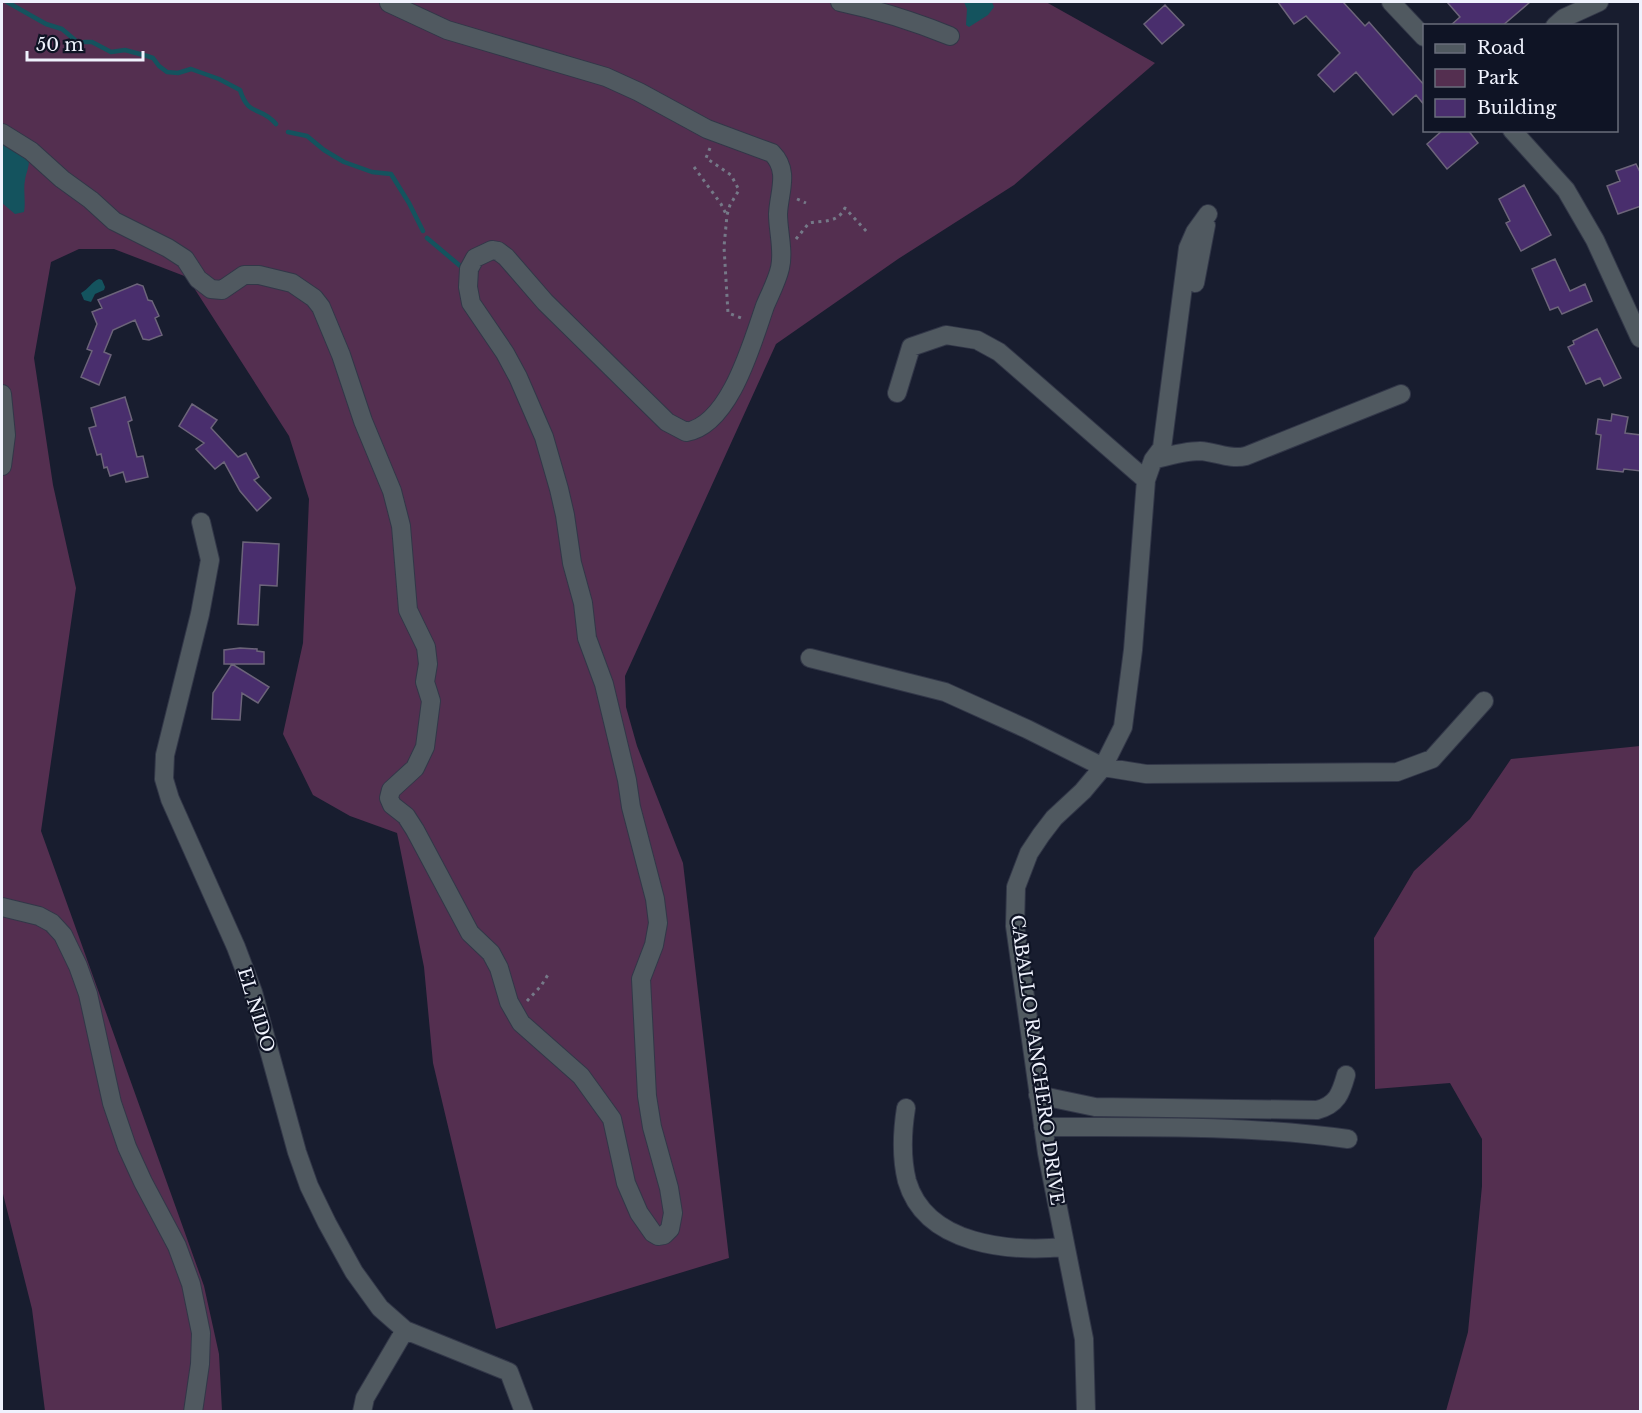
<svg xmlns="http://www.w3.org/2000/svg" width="1642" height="1413" viewBox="0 0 1642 1413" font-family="'Libre Baskerville',serif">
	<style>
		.green { fill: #542f50 }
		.water { fill: #14535e }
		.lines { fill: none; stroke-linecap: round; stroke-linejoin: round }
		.stream { stroke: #14535e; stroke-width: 4.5 }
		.building { fill: #492e6d; stroke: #6c647a; stroke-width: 1.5 }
		.minor-casing { stroke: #323748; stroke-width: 20 }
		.path { stroke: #757988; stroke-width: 3; stroke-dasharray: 3 4.5; stroke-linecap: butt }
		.minor { stroke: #505960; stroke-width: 18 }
		.labels { text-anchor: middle; stroke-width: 4.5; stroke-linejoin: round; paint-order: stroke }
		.street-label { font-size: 18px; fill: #eff2fd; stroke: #0f1425 }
	</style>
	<rect width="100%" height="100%" fill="#181d2f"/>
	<path class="green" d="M 2,2 L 1046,2 L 1155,63 L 1014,185 L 898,259 L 776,344 L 625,676 L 626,707 L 637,746 L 683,863 L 729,1258 L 496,1329 L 433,1063 L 424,967 L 397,833 L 350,816 L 313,795 L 283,734 L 303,643 L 309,499 L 289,436 L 187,277 L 114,249 L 79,249 L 51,262 L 34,358 L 53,485 L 76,588 L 41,831 L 204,1286 L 219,1354 L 222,1411 L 45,1411 L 32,1309 L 2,1190 Z
		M 1640,746 L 1640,1411 L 1446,1411 L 1468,1332 L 1482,1186 L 1482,1139 L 1450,1083 L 1375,1089 L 1374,938 L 1414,871 L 1470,819 L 1511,759 Z"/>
	<path class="water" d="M 964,2 L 992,2 L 994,7 L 988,15 L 969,27 L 966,25 L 967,9 Z
		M 2,140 L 29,160 C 29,168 26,173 25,180 C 23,191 26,201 24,212 L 15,214 L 2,203 Z
		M 99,279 L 102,280 L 105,287 L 104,290 L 95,294 L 91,302 L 84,300 L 81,293 C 89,289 91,282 99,279 Z"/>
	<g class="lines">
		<path class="stream" d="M 7,2 L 46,24 L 62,29 L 75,40
			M 84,42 L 92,42 L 111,52 L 125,50 L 147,56 L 153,58 L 159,66 L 167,72 L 178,73 L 191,69 L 219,79 L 240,90 C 249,118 260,105 276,124
			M 288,132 L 307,136 L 324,150 L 344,162 L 372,172 L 391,174 L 409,203 L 423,231
			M 427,238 L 465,270"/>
	</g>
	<path class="building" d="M 1278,2 L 1343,2 L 1365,26 L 1369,22 L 1425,86 L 1425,106 L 1416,95 L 1393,115 L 1356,72 L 1334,92 L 1318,75 L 1340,53 L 1306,16 L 1294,24 Z
		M 1447,2 L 1530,2 L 1502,26 L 1450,26 L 1460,17 Z
		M 1165,5 L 1184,25 L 1162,44 L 1144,24 Z
		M 1443,130 L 1468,130 L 1478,143 L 1447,169 L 1427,144 Z
		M 1636,164 L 1641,174 L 1641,206 L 1618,214 L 1607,186 L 1620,181 L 1616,171 Z
		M 1524,185 L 1551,235 L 1521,251 L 1506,223 L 1510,221 L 1499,199 Z
		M 1555,259 L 1570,291 L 1585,284 L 1592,301 L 1562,314 L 1558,307 L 1550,310 L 1532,269 Z
		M 137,284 L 143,286 L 148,300 L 152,301 L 159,316 L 155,318 L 162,335 L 149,340 L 143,339 L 135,320 L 113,330 L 104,352 L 111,355 L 99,385 L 81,377 L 92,351 L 87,349 L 97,324 L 92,312 L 102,308 L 98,300 Z
		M 1597,329 L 1621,378 L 1604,386 L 1600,378 L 1586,384 L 1568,347 L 1574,344 L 1573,341 Z
		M 125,397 L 132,420 L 128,422 L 137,457 L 143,456 L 148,477 L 126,482 L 123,472 L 110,476 L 107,467 L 104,468 L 101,454 L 97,455 L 89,428 L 96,426 L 91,408 Z
		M 192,404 L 217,420 L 211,428 L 238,457 L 246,453 L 259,477 L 254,480 L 271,498 L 257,511 L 240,491 L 224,462 L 215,469 L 196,449 L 204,443 L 179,426 Z
		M 1612,414 L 1628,417 L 1625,433 L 1641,435 L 1641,471 L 1624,469 L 1623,472 L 1597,469 L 1601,435 L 1596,434 L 1598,419 L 1611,421 Z
		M 243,542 L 279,544 L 277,586 L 260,585 L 258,625 L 238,624 Z
		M 240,648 L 257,649 L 257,651 L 264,652 L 264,664 L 224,664 L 224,650 Z
		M 232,664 L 269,687 L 258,703 L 242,693 L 240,720 L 212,719 L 213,693 Z"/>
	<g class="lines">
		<defs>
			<path id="minor" d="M 840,2 C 878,10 913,21 950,36
				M 1391,2 L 1424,37
				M 1555,26 L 1564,18 L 1599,2
				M 1512,130 L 1566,190 L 1595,240 L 1640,338
				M 2,133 L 31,151 L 62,179 L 91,200 L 114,221 L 168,248 L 185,259 L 198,279 L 211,289 L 222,290 L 244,275 L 259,275 L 292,283 L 314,298 L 321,307 L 341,355 L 363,421 L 392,491 L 401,526 L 408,610 L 426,647 L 428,664 L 425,682 L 431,701 L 425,747 L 415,768 L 391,790 L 389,798 L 392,805 L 406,816 L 415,830 L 470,933 L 491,953 L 499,968 L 509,1002 L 521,1023 L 581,1076 L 612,1119 L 626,1183 L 639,1213 L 653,1233 L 658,1236 L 664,1235 L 670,1229 L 673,1213 L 669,1188 L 652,1127 L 647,1096 L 641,979 L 654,945 L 658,923 L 655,899 L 631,807 L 627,780 L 604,684 L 587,638 L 583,603 L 572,563 L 565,515 L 559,489 L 544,437 L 518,377 L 505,353 L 471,303 L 468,287 L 469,269 L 475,258 L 492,250 L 498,251 L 506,257 L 545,302 L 667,422 L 686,432 C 730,425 752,343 765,306 C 770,294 777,281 780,268 C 784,251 778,231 778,214 C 779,192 790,171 772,153 L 707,129 L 639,92 L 606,77 L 447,30 L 389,3
				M 1195,283 L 1206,225
				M 897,393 L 911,347 L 946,335 L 977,340 L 999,352 L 1146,480
				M 2,394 L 6,435 L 2,466
				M 1153,460 C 1168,456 1184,451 1200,451 C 1216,452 1230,460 1246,456 L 1401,394
				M 201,522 L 210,560 L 200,614 L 165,755 L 164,779 L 170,799 L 236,947 L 253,992 L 297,1152 L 309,1186 L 327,1223 L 354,1272 L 380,1308 L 405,1330 L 509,1372 L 524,1412
				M 810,658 L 945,692 L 1027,729 L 1103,767 L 1146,774 L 1397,772 L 1432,759 L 1484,701
				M 2,907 L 39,916 L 52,923 L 63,935 L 78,966 L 88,994 L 112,1103 L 127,1147 L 143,1182 L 177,1246 L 191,1284 L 201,1333 L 200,1364 L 193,1412
				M 1038,1095 L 1095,1107 L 1317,1110 C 1337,1105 1341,1093 1346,1075
				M 906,1108 C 902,1133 901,1157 907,1181 C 926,1246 1011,1252 1065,1247
				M 1043,1127 C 1145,1127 1247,1125 1348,1139
				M 362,1412 L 365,1398 L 405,1330
				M 1086,1412 L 1084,1339 L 1047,1153 L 1015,926 L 1016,887 L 1029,853 L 1041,835 L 1054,818 L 1083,791 L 1103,767 L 1123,727 L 1133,650 L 1146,480 L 1153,460 L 1162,448 L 1188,248 L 1195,232 L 1208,214"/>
		</defs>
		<use href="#minor" class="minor-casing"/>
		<path class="path" d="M 710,148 L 706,158 L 731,175 L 739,190 L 730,205 L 727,215 L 724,247 L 728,313 L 744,319
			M 694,167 L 721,204 L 726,214
			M 797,199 L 806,203
			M 796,239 L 809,223 C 823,220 837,224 845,208 L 868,233
			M 527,1001 L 541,986 L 549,973"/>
		<use href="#minor" class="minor"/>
	</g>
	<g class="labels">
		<g class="street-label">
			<text transform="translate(256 1010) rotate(73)" y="6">EL NIDO</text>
			<text transform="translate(1037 1060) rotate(82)" y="6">CABALLO RANCHERO DRIVE</text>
		</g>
	</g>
	<rect width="1642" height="1413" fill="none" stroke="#eff2fd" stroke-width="6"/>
	<rect x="1423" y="24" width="195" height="108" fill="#0f1425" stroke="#696d7b" stroke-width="1.5"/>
	<rect x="1435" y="44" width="30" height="9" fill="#505960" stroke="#696d7b" stroke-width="1.5"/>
	<text x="1477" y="54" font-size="18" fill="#eff2fd">Road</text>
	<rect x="1435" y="69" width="30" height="18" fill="#542f50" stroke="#696d7b" stroke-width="1.5"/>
	<text x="1477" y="84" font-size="18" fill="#eff2fd">Park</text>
	<rect x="1435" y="99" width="30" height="18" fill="#492e6d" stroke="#696d7b" stroke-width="1.5"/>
	<text x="1477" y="114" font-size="18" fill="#eff2fd">Building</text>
	<path d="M27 51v9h116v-9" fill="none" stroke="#eff2fd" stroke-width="3"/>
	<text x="36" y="51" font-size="18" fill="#eff2fd" stroke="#0f1425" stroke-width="4.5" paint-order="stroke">50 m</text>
</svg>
